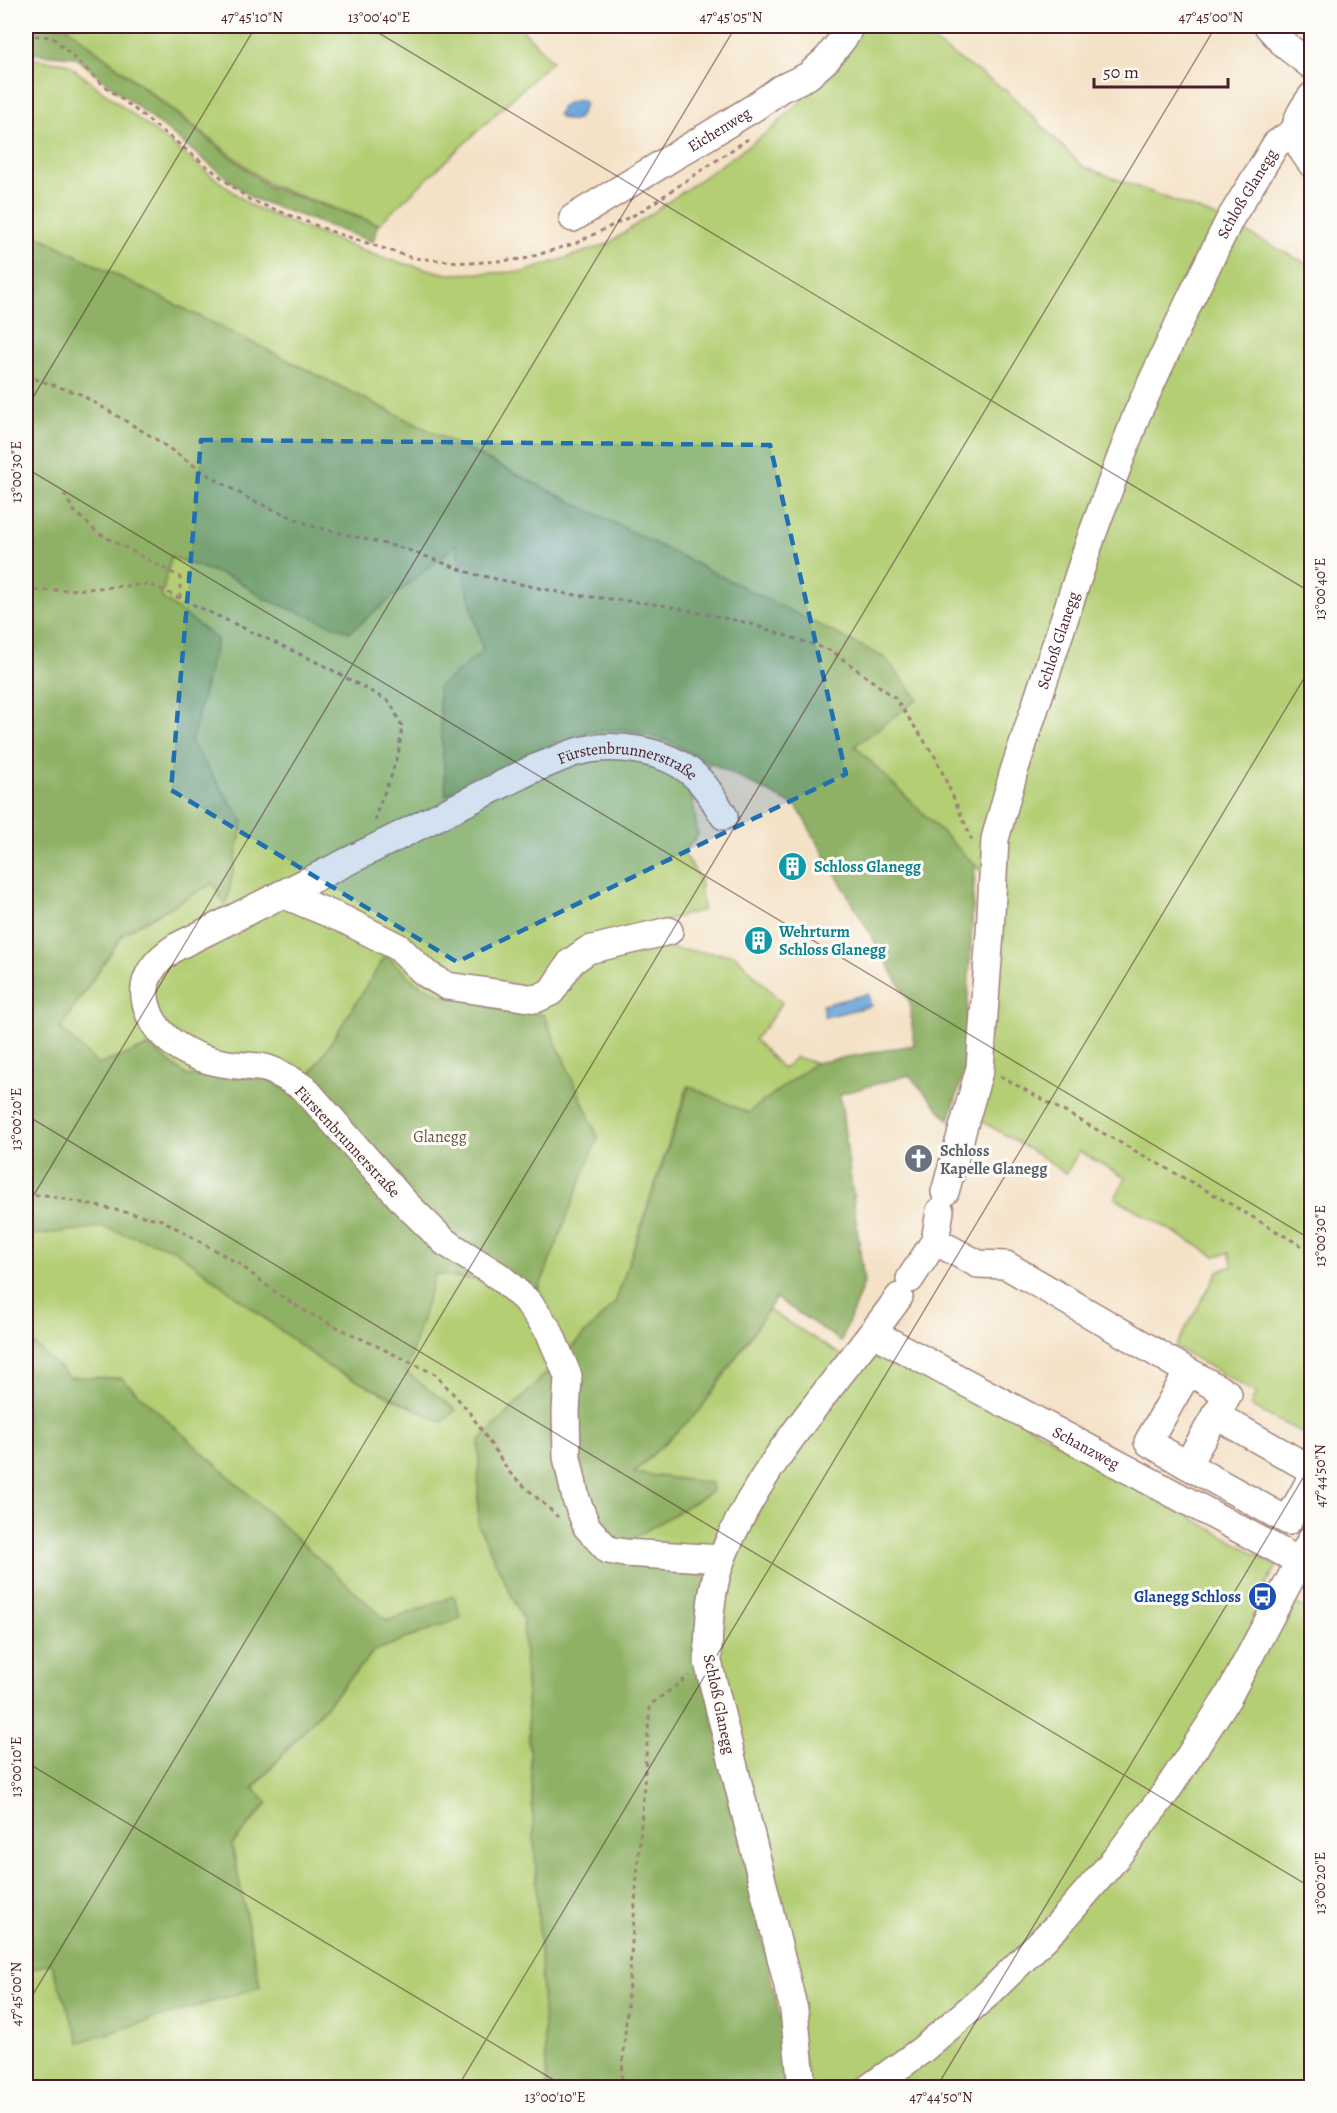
<svg xmlns="http://www.w3.org/2000/svg" width="1337" height="2113" viewBox="0 0 1337 2113" font-family="Alegreya,serif">
	<style>
		.green { fill: #b3ce73; stroke: #7e764f; stroke-width: 1.5 }
		.forest { fill: #8eb165; stroke: #6c6848; stroke-width: 1.5 }
		.water { fill: #68a3d8; stroke: #596182; stroke-width: 1.5 }
		.lines { fill: none; stroke-linecap: round; stroke-linejoin: round }
		.minor-casing { stroke: #9f8079; stroke-width: 30 }
		.path { stroke: #9f8079; stroke-width: 3; stroke-dasharray: 4.5 4.5; stroke-linecap: butt }
		.minor { stroke: #fff; stroke-width: 27 }
		.marked { fill: #1f6fb2; fill-opacity: 0.2; stroke: #1f6fb2; stroke-width: 4.5; stroke-dasharray: 12 8; stroke-linejoin: round }
		.ticks { fill: none; stroke: #4a1f2b; stroke-width: 1.5; stroke-opacity: 0.45 }
		.labels { text-anchor: middle; stroke-width: 6; stroke-linejoin: round; paint-order: stroke }
		.street-label { font-size: 16px; fill: #4a1f2b; stroke: #fdfcf7 }
		.culture-label { font-size: 16px; font-weight: bold; fill: #0d838f; stroke: #fdfcf7; text-anchor: start }
		.park-label { font-size: 16px; fill: #6a5441; stroke: #fdfcf7 }
		.worship-label { font-size: 16px; font-weight: bold; fill: #5b616d; stroke: #fdfcf7; text-anchor: start }
		.transit-label { font-size: 16px; font-weight: bold; fill: #164399; stroke: #fdfcf7; text-anchor: end }
		.neatline { fill: none; stroke: #4a1f2b; stroke-width: 2 }
		.ticks-label { font-size: 15px; text-anchor: middle; fill: #4a1f2b }
	</style>
	<rect width="100%" height="100%" fill="#fdfcf7"/>
	<filter id="ink" filterUnits="userSpaceOnUse"><feTurbulence type="fractalNoise" baseFrequency=".0167" numOctaves="2"/><feDisplacementMap in="SourceGraphic" scale="12" xChannelSelector="R" yChannelSelector="G"/><feConvolveMatrix kernelMatrix="1 2 1 2 8 2 1 2 1" color-interpolation-filters="sRGB"/></filter>
	<filter id="wash" filterUnits="userSpaceOnUse"><feTurbulence type="fractalNoise" baseFrequency=".008" numOctaves="4" result="noise"/><feDisplacementMap in="SourceGraphic" scale="24" xChannelSelector="R" yChannelSelector="G"/><feGaussianBlur stdDeviation="1.35" result="paint"/><feColorMatrix in="noise" values="0 0 0 0 0 0 0 0 0 0 0 0 0 0 0 0 0 1.4 0 .05"/><feComposite in="paint" operator="in"/></filter>
	<g filter="url(#wash)">
		<rect width="100%" height="100%" fill="#f4e2c7"/>
		<path class="green" d="M 65,26 L 519,26 L 552,61 L 379,224 L 270,185 Z
			M 860,26 L 896,26 L 928,38 L 1008,92 L 1082,166 L 1219,218 L 1311,266 L 1312,1430 L 1308,1436 L 1250,1406 L 1256,1393 L 1175,1347 L 1219,1270 L 1233,1266 L 1229,1253 L 1215,1256 L 1115,1198 L 1126,1178 L 1079,1151 L 1066,1174 L 1044,1158 L 975,1117 L 1001,891 L 855,746 L 885,658 L 26,230 L 26,58 L 66,63 L 250,205 L 298,226 L 385,259 L 448,274 L 524,272 L 608,244 L 772,129 L 832,70 Z
			M 456,545 L 483,652 L 446,795 L 573,734 L 624,729 L 666,740 L 710,762 L 692,797 L 698,835 L 683,852 L 700,879 L 703,910 L 631,930 L 641,946 L 735,955 L 782,1003 L 766,1026 L 754,1039 L 783,1069 L 796,1057 L 815,1063 L 748,1113 L 688,1086 L 615,1303 L 479,1442 L 478,1524 L 523,1620 L 547,2087 L 26,2087 L 26,1971 L 51,1962 L 260,1987 L 232,1845 L 268,1803 L 253,1789 L 374,1651 L 461,1617 L 454,1596 L 387,1622 L 121,1378 L 69,1377 L 26,1337 L 26,1236 L 103,1227 L 174,1249 L 329,1367 L 442,1422 L 455,1410 L 406,1372 L 435,1274 L 539,1289 L 442,995 L 416,983 L 386,956 L 297,1096 L 267,1078 L 187,1076 L 149,1046 L 98,1065 L 60,1028 L 124,933 L 213,883 L 226,906 L 243,821 L 191,743 L 217,640 L 161,597 L 171,556 L 235,579 L 265,599 L 350,632 Z
			M 768,1310 L 843,1356 L 714,1564 L 624,1544 L 711,1483 L 633,1473 L 700,1410 Z
			M 876,1356 L 913,1360 L 1277,1566 L 1265,1586 L 1311,1612 L 1311,2087 L 810,2088 L 715,1665 L 716,1617 L 734,1553 L 766,1491 L 840,1381 Z"/>
		<path class="forest" d="M 26,26 L 65,26 L 269,187 L 378,224 L 373,242 L 252,198 L 75,57 L 26,53 Z
			M 26,230 L 885,658 L 918,699 L 855,746 L 975,865 L 964,1072 L 949,1120 L 909,1075 L 840,1094 L 864,1283 L 841,1341 L 776,1298 L 700,1410 L 633,1473 L 711,1483 L 713,1491 L 624,1544 L 714,1564 L 701,1664 L 795,2084 L 794,2087 L 547,2087 L 523,1620 L 478,1524 L 479,1442 L 615,1303 L 689,1086 L 748,1113 L 815,1063 L 914,1045 L 910,1003 L 797,807 L 666,740 L 624,729 L 573,734 L 446,796 L 438,687 L 483,651 L 456,545 L 350,632 L 265,599 L 235,579 L 171,557 L 161,597 L 217,639 L 191,743 L 243,821 L 226,907 L 213,883 L 124,933 L 60,1028 L 98,1065 L 149,1046 L 187,1076 L 267,1078 L 297,1096 L 386,955 L 416,983 L 442,995 L 544,1015 L 598,1137 L 539,1289 L 435,1274 L 406,1372 L 456,1410 L 442,1422 L 329,1367 L 174,1249 L 103,1227 L 26,1236 Z
			M 26,1337 L 69,1377 L 121,1378 L 387,1621 L 454,1596 L 461,1618 L 374,1651 L 253,1788 L 268,1802 L 232,1845 L 260,1987 L 80,2042 L 51,1963 L 26,1971 Z"/>
		<path class="water" d="M 583,100 L 585,104 L 579,118 L 572,121 L 561,118 L 558,114 C 563,102 571,101 583,100 Z
			M 868,994 L 871,1006 L 825,1017 L 822,1005 Z"/>
	</g>
	<g filter="url(#ink)">
		<g class="lines">
			<defs>
				<g id="minor">
					<path d="M 1268,26 L 1285,45 L 1312,66"/>
					<path d="M 1312,96 C 1291,124 1290,135 1312,164"/>
					<path id="s1" d="M 573,218 L 755,107 L 780,89 L 808,76 L 827,59 L 845,36 L 850,26"/>
					<path d="M 282,894 L 345,920 L 398,947 L 425,973 L 447,986 L 536,999 L 551,992 L 571,962 L 588,950 L 669,931"/>
					<path id="s2" d="M 945,1192 L 980,1068 L 990,933 L 995,839 L 1014,771 L 1092,535 L 1137,414 L 1188,304 L 1230,219 L 1276,144 L 1295,131"/>
					<path d="M 935,1241 L 978,1264 L 1006,1265 L 1162,1356"/>
					<path d="M 910,1279 L 935,1241 L 940,1211"/>
					<path id="s3" d="M 873,1333 L 1299,1561"/>
					<path d="M 1170,1361 L 1228,1394 L 1187,1465 L 1148,1442 L 1188,1372"/>
					<path d="M 1215,1415 L 1312,1470"/>
					<path d="M 1187,1465 L 1288,1521 L 1312,1477"/>
					<path id="s4" d="M 721,1559 L 625,1553 L 608,1550 L 587,1527 L 576,1499 L 567,1457 L 566,1412 L 568,1376 L 549,1331 L 528,1302 L 500,1277 L 445,1242 L 406,1204 L 305,1089 C 293,1081 279,1072 265,1068 C 253,1066 240,1066 228,1064 C 192,1059 154,1040 146,1003 C 140,977 156,960 176,947 L 533,769 C 547,764 561,757 576,752 C 612,742 666,749 694,775 C 707,786 715,802 724,816"/>
					<path d="M 802,2088 L 794,2010 L 708,1662 C 708,1629 710,1589 722,1558 C 760,1461 839,1381 899,1297"/>
					<path d="M 869,2088 L 922,2050 L 990,1992 L 1058,1925 L 1116,1858 L 1166,1792 L 1228,1697 L 1312,1538"/>
				</g>
			</defs>
			<use href="#minor" class="minor-casing"/>
			<path class="path" d="M 26,35 L 52,37 L 100,82 L 250,200 L 333,232 L 413,258 L 471,263 L 524,259 L 576,243 L 640,212 L 748,139
				M 26,376 L 80,394 L 151,436 L 208,475 L 253,501 L 315,527 L 406,549 L 473,574 L 567,594 L 662,605 L 748,623 L 832,651 L 895,698 L 936,758 L 972,840
				M 64,494 L 74,511 L 98,533 L 180,577 L 180,599
				M 26,591 L 87,589 L 149,584 L 323,665 L 390,702 L 402,726 L 399,750 L 392,774 L 378,808 L 375,823
				M 1000,1076 L 1220,1198 L 1312,1252
				M 26,1196 L 45,1195 L 162,1220 L 239,1264 L 278,1294 L 308,1313 L 435,1374 L 468,1410 L 510,1473 L 558,1517
				M 1305,1601 L 1312,1605
				M 621,2088 L 650,1705 L 689,1676"/>
			<use href="#minor" class="minor"/>
		</g>
	</g>
	<path class="marked" d="M 201,440 L 770,445 L 846,774 L 457,962 L 171,790 Z"/>
	<path class="ticks" d="M 367,26 L 1312,593M 26,409 L 256,26M 26,468 L 1312,1240M 26,1115 L 1312,1888M 26,1208 L 736,26M 26,1762 L 567,2088M 26,2006 L 1216,26M 457,2088 L 1312,665M 936,2088 L 1312,1463"/>
	<defs>
		<symbol id="building-disc" viewBox="-11 -11 22 22"><circle r="9.5" fill="#0f9aa8" stroke="#fdfcf7"/><path d="M-4-6H4V6H1V3H-1V6H-4ZM-2.5-4.3h1.7v1.8h-1.7ZM.8-4.3h1.7v1.8H.8ZM-2.5-1h1.7V.8h-1.7ZM.8-1h1.7V.8H.8Z" fill="#fff"/></symbol>
		<symbol id="church-disc" viewBox="-11 -11 22 22"><circle r="9.5" fill="#6b7280" stroke="#fdfcf7"/><path d="M-1.2-6h2.4v3.5h3.3v2.4h-3.3V6h-2.4V-.1h-3.3v-2.4h3.3Z" fill="#fff"/></symbol>
		<symbol id="bus-disc" viewBox="-11 -11 22 22"><circle r="9.5" fill="#1a4fb4" stroke="#fdfcf7"/><path d="M-5-6H5V4H4V6H2V4H-2V6H-4V4H-5ZM-3.5-4V0h7V-4ZM-3.5 1.2v1.5H-2V1.2ZM2 1.2v1.5H3.5V1.2Z" fill="#fff"/></symbol>
	</defs>
	<g fill-rule="evenodd">
		<use href="#building-disc" x="776" y="850" width="33" height="33"/>
		<use href="#building-disc" x="742" y="924" width="33" height="33"/>
		<use href="#church-disc" x="902" y="1142" width="33" height="33"/>
		<use href="#bus-disc" x="1246" y="1580" width="33" height="33"/>
	</g>
	<g class="labels">
		<g class="street-label">
			<text dy="6" stroke="none"><textPath href="#s1" startOffset="171">Eichenweg</textPath></text>
			<text dy="6" stroke="none"><textPath href="#s2" startOffset="1053">Schloß Glanegg</textPath></text>
			<text dy="6" stroke="none"><textPath href="#s2" startOffset="567">Schloß Glanegg</textPath></text>
			<text dy="6" stroke="none"><textPath href="#s4" startOffset="1452">Fürstenbrunnerstraße</textPath></text>
			<text transform="translate(348 1141) rotate(47)" y="6">Fürstenbrunnerstraße</text>
			<text dy="6" stroke="none"><textPath href="#s3" startOffset="242">Schanzweg</textPath></text>
			<text transform="translate(720 1704) rotate(78)" y="6">Schloß Glanegg</text>
		</g>
		<g class="culture-label">
			<text x="814" y="872">Schloss Glanegg</text>
			<text x="779" y="937">Wehrturm<tspan x="779" dy="18">Schloss Glanegg</tspan></text>
		</g>
		<g class="park-label">
			<text x="440" y="1142">Glanegg</text>
		</g>
		<g class="worship-label">
			<text x="940" y="1156">Schloss<tspan x="940" dy="18">Kapelle Glanegg</tspan></text>
		</g>
		<g class="transit-label">
			<text x="1241" y="1602">Glanegg Schloss</text>
		</g>
	</g>
	<rect width="1337" height="2113" fill="none" stroke="#fdfcf7" stroke-width="66"/>
	<path d="M1094 78v9h134v-9" fill="none" stroke="#4a1f2b" stroke-width="3"/>
	<text x="1103" y="78" font-size="18" fill="#4a1f2b" stroke="#fdfcf7" stroke-width="4.5" paint-order="stroke">50 m</text>
	<rect x="33" y="33" width="1271" height="2047" class="neatline"/>
	<g class="ticks-label">
		<text x="252" y="22">47°45'10"N</text>
		<text x="379" y="22">13°00'40"E</text>
		<text x="731" y="22">47°45'05"N</text>
		<text x="1211" y="22">47°45'00"N</text>
		<text transform="translate(16 472) rotate(-90)" y="5">13°00'30"E</text>
		<text transform="translate(1320 589) rotate(-90)" y="5">13°00'40"E</text>
		<text transform="translate(16 1119) rotate(-90)" y="5">13°00'20"E</text>
		<text transform="translate(1320 1236) rotate(-90)" y="5">13°00'30"E</text>
		<text transform="translate(1320 1476) rotate(-90)" y="5">47°44'50"N</text>
		<text transform="translate(16 1767) rotate(-90)" y="5">13°00'10"E</text>
		<text transform="translate(1320 1883) rotate(-90)" y="5">13°00'20"E</text>
		<text transform="translate(16 1994) rotate(-90)" y="5">47°45'00"N</text>
		<text x="555" y="2102">13°00'10"E</text>
		<text x="941" y="2102">47°44'50"N</text>
	</g>
</svg>
